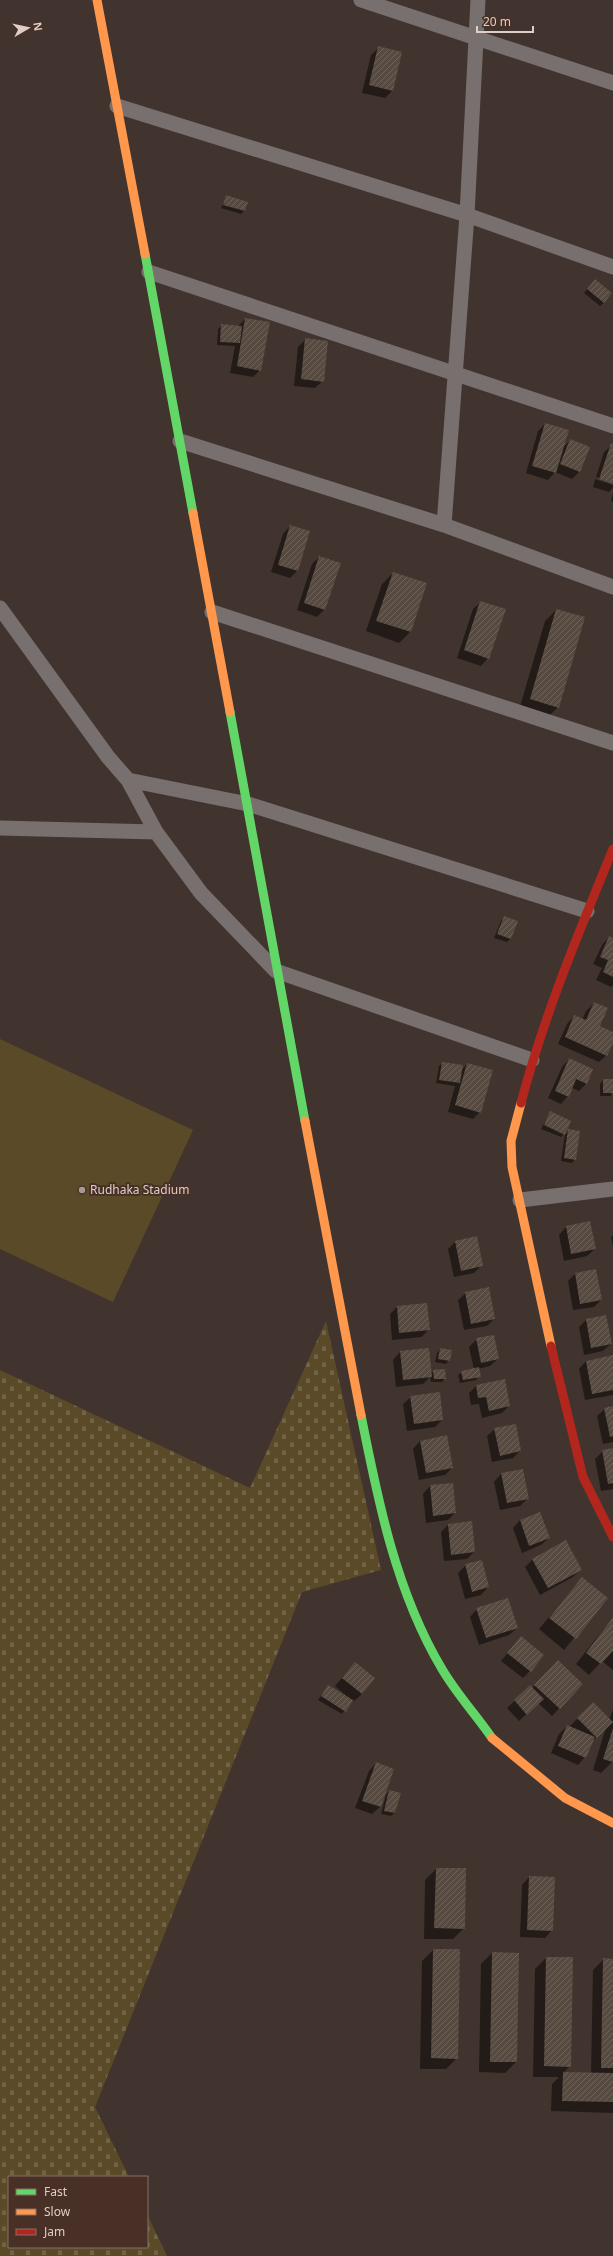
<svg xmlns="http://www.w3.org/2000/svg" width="613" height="2256" viewBox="0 0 613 2256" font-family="'Noto Sans',sans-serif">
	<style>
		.green { fill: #5a4a27 }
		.cemetery { fill: url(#cemetery-stones) }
		.shadow { fill: #0007 }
		.building { fill: url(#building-hatch) }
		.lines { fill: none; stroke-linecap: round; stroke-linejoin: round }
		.street { stroke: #77706f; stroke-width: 15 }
		.fast { stroke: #63d668; stroke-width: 9 }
		.slow { stroke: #ff974d; stroke-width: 9 }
		.jam { stroke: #b3261e; stroke-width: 9 }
		.poi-dot { fill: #a89892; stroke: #493026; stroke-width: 1.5 }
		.labels { text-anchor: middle; stroke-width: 4; stroke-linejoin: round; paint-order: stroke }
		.poi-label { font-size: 12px; fill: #dfcec8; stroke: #493026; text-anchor: start }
	</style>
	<defs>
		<pattern id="cemetery-stones" width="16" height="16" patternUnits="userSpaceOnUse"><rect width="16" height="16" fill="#5a4a27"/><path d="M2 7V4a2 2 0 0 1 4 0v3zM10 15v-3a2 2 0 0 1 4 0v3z" fill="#716345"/></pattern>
		<pattern id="building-hatch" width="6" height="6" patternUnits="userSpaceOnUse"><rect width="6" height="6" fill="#564a41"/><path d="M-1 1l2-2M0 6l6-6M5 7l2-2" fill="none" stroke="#6e635b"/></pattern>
	</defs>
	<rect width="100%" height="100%" fill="#41342e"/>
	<path class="green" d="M 0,1039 L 193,1130 L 113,1302 L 0,1249 Z"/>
	<path class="cemetery" d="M 326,1321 L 381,1570 L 302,1592 L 95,2107 L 129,2177 L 9,2177 L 9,2247 L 147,2247 L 147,2214 L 167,2256 L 0,2256 L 0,1370 L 250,1488 Z"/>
	<path class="shadow" d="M 378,48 L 392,91 L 385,98 L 362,93 L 371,55 Z
		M 227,197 L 244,211 L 241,214 L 221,208 Z
		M 591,284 L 604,303 L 600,306 L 584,293 Z
		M 245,319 L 260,370 L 253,377 L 230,373 L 235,346 L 217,345 L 218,329 L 222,325 L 238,326 Z
		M 306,339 L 323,381 L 315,388 L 294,386 L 298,347 Z
		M 545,424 L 562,448 L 571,440 L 589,448 L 579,472 L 572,479 L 555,472 L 548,480 L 526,473 L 538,431 Z
		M 612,445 L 613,445 L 613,483 L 596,477 L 604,452 Z
		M 595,479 L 613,485 L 613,488 L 609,492 L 593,487 Z
		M 613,493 L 613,502 L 611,501 Z
		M 290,526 L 309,532 L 297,571 L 290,578 L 271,572 L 283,534 Z
		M 319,557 L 325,609 L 317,617 L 297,610 L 312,564 Z
		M 393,573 L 426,584 L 410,632 L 399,643 L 366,631 L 382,584 Z
		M 481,602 L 488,658 L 481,666 L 457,658 L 473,609 Z
		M 556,610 L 558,707 L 547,718 L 519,710 L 545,621 Z
		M 504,917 L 516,922 L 510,939 L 507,942 L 494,938 L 501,921 Z
		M 609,937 L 613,939 L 613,985 L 611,987 L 596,980 L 602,968 L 593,964 L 602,945 Z
		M 594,1003 L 599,1027 L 613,1033 L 613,1040 L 607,1055 L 599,1062 L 558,1044 L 567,1024 L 574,1016 L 582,1020 L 586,1011 Z
		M 569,1059 L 592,1070 L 586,1084 L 579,1091 L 572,1088 L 568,1096 L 561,1104 L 548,1098 L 562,1067 Z
		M 443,1063 L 462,1069 L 467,1064 L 480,1112 L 473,1119 L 448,1112 L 455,1086 L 436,1083 L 439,1066 Z
		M 603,1080 L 613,1080 L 611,1096 L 600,1096 L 600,1084 Z
		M 550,1113 L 564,1134 L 561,1137 L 541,1129 Z
		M 569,1130 L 575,1159 L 572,1163 L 561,1161 L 565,1134 Z
		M 590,1223 L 595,1249 L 587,1256 L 564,1261 L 559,1235 L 566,1227 Z
		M 613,1235 L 613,1247 L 611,1237 Z
		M 455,1242 L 481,1266 L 474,1273 L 454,1277 L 448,1249 Z
		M 575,1274 L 601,1300 L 594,1307 L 573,1310 L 568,1281 Z
		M 466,1293 L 494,1319 L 487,1326 L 464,1330 L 458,1300 Z
		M 426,1304 L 429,1329 L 422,1337 L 392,1340 L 390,1314 L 397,1307 Z
		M 586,1320 L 611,1344 L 603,1351 L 584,1355 L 579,1327 Z
		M 477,1339 L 498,1359 L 490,1366 L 478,1369 L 480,1376 L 476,1380 L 460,1383 L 458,1375 L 462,1372 L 474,1369 L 469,1347 Z
		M 440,1349 L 449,1360 L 446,1364 L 435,1362 L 437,1353 Z
		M 400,1352 L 430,1374 L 434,1371 L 445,1378 L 442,1382 L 431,1382 L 430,1377 L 423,1384 L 396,1387 L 393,1360 Z
		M 613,1356 L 613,1395 L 585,1400 L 579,1369 L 586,1361 Z
		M 476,1386 L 509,1406 L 502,1413 L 482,1418 L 479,1404 L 471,1405 L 469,1393 Z
		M 411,1397 L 442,1420 L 435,1427 L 407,1431 L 403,1404 Z
		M 613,1407 L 613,1442 L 603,1444 L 597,1416 L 605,1409 Z
		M 495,1429 L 520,1451 L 513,1458 L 492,1462 L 487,1436 Z
		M 420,1441 L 452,1468 L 445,1475 L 419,1480 L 413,1449 Z
		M 613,1449 L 613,1489 L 601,1491 L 595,1459 L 603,1451 Z
		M 501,1474 L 527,1499 L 520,1506 L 500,1510 L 494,1482 Z
		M 430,1486 L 455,1513 L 448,1520 L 426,1523 L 423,1494 Z
		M 520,1520 L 549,1538 L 541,1545 L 522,1553 L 513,1528 Z
		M 448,1525 L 474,1552 L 467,1559 L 444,1561 L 441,1532 Z
		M 566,1542 L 581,1569 L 573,1577 L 540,1595 L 525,1567 L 532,1560 Z
		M 466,1565 L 488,1587 L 481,1595 L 465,1599 L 458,1573 Z
		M 582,1578 L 607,1598 L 564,1650 L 539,1629 Z
		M 477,1609 L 517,1628 L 509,1635 L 479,1645 L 470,1617 Z
		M 613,1617 L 613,1670 L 602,1661 L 589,1675 L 576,1664 Z
		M 521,1637 L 530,1671 L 523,1678 L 501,1661 Z
		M 355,1663 L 362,1694 L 354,1701 L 352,1699 L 342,1714 L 318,1700 L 328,1686 L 351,1700 L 335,1686 Z
		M 551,1669 L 582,1684 L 552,1716 L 538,1703 L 519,1721 L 507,1708 L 530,1686 L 532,1688 Z
		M 593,1703 L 609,1719 L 613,1710 L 613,1761 L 601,1773 L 593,1770 L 606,1727 L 593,1741 L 585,1757 L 578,1765 L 551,1753 L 559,1734 L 567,1726 L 574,1729 L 570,1726 Z
		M 376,1763 L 393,1769 L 380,1807 L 372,1814 L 355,1808 L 369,1771 Z
		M 389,1791 L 399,1793 L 395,1813 L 391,1816 L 381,1814 L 386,1795 Z
		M 436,1869 L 464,1928 L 453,1939 L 424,1939 L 425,1880 Z
		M 529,1877 L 552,1930 L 545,1938 L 520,1937 L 522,1885 Z
		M 433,1950 L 457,2058 L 446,2069 L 420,2069 L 422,1961 Z
		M 492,1953 L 516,2062 L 505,2073 L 479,2072 L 481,1964 Z
		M 546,1958 L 570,2066 L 563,2073 L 591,2074 L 593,1970 L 604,1959 L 613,1960 L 613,2113 L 551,2111 L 552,2084 L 559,2077 L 533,2077 L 535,1969 Z"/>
	<path class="building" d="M 378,46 L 402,52 L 393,91 L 369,85 Z
		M 226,195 L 248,202 L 245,211 L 223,205 Z
		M 595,279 L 612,293 L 604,303 L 587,289 Z
		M 245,318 L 270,322 L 261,371 L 237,366 Z
		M 221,324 L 242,326 L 240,343 L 220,342 Z
		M 305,338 L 328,341 L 324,382 L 301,379 Z
		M 545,423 L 569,430 L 556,473 L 532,466 Z
		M 570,439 L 590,447 L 580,472 L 560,464 Z
		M 611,443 L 613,444 L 613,484 L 599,479 Z
		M 290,525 L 310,531 L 298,571 L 278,565 Z
		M 319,556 L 341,563 L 325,610 L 304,603 Z
		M 393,572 L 427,583 L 411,632 L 376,621 Z
		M 480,601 L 506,609 L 489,659 L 464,650 Z
		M 556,609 L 585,617 L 559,708 L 530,699 Z
		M 504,916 L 518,921 L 511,939 L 497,934 Z
		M 609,936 L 613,938 L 613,977 L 603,972 L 608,960 L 600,957 Z
		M 594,1002 L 608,1008 L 600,1026 L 613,1032 L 613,1043 L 607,1056 L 565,1037 L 574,1015 L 586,1020 Z
		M 569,1058 L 593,1069 L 587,1084 L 576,1079 L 569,1097 L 555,1091 Z
		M 442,1062 L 463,1065 L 460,1083 L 439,1080 Z
		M 467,1063 L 493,1070 L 481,1113 L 455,1105 Z
		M 603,1079 L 613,1079 L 613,1093 L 603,1093 Z
		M 550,1111 L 571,1121 L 565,1135 L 544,1125 Z
		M 568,1129 L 580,1131 L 576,1160 L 564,1158 Z
		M 590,1221 L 596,1249 L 571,1254 L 566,1226 Z
		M 477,1236 L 483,1266 L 461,1271 L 455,1241 Z
		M 596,1269 L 602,1300 L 580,1304 L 575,1273 Z
		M 489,1287 L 495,1319 L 471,1324 L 465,1292 Z
		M 427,1303 L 430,1330 L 399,1333 L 397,1306 Z
		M 606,1315 L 612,1344 L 591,1348 L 586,1319 Z
		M 494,1335 L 499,1359 L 481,1363 L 476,1338 Z
		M 429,1348 L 432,1377 L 403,1380 L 400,1351 Z
		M 440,1348 L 452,1350 L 450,1361 L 438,1359 Z
		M 613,1355 L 613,1390 L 592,1394 L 586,1361 Z
		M 479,1367 L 481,1377 L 463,1380 L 461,1371 Z
		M 445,1369 L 446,1379 L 434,1379 L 433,1370 Z
		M 505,1379 L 510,1406 L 489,1411 L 486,1397 L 478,1398 L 476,1385 Z
		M 440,1392 L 443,1420 L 414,1424 L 410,1396 Z
		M 613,1406 L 613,1436 L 610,1437 L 604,1408 Z
		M 516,1424 L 521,1451 L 500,1456 L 494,1428 Z
		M 447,1435 L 453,1468 L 426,1473 L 420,1441 Z
		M 613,1448 L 613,1483 L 608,1484 L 602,1450 Z
		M 523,1469 L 529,1499 L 507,1503 L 501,1473 Z
		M 453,1483 L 456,1513 L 433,1516 L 430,1485 Z
		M 540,1512 L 550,1538 L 529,1546 L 520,1520 Z
		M 472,1521 L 475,1552 L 451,1555 L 448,1524 Z
		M 566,1540 L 582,1570 L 548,1588 L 532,1559 Z
		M 482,1560 L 489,1587 L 472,1592 L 465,1564 Z
		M 582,1577 L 608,1598 L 576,1639 L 549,1618 Z
		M 508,1598 L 518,1628 L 486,1638 L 476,1608 Z
		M 613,1617 L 613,1651 L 601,1664 L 586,1653 Z
		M 521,1636 L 544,1655 L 531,1672 L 507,1653 Z
		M 558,1660 L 583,1684 L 560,1709 L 534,1685 Z
		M 355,1662 L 375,1678 L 362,1694 L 342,1678 Z
		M 328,1685 L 353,1700 L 346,1712 L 321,1696 Z
		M 530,1685 L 544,1699 L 527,1715 L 514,1700 Z
		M 593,1702 L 613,1722 L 597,1738 L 577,1718 Z
		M 567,1725 L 595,1737 L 586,1758 L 558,1746 Z
		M 613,1728 L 613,1762 L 603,1759 Z
		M 376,1762 L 394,1769 L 381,1807 L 362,1801 Z
		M 389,1790 L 401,1793 L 395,1813 L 384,1811 Z
		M 436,1868 L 466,1868 L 465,1929 L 434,1928 Z
		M 529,1876 L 555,1877 L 553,1931 L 527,1930 Z
		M 433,1949 L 460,1949 L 458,2059 L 431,2058 Z
		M 492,1952 L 519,1953 L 517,2062 L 490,2062 Z
		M 546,1957 L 573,1957 L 571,2067 L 544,2066 Z
		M 603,1958 L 613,1959 L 613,2068 L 601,2068 Z
		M 563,2072 L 613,2073 L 613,2102 L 562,2101 Z"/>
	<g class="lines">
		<path class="street" d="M 361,0 L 613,83
			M 117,106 L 467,215 L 613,267
			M 149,272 L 613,426
			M 180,441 L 444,525 L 613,587
			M 444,525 L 467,215 L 478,0
			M 0,608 L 108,757 L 128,780 L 248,804 L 587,911
			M 212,612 L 613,743
			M 128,780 L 156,832 L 201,893 L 276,971 L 532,1060
			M 0,828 L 156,832
			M 520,1200 L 613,1189"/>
		<path class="fast" d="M 145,254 L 193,513
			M 230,712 L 305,1121
			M 361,1415 C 378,1501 396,1592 442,1669 C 456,1693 476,1715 492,1738"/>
		<path class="slow" d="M 97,0 L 145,254
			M 193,513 L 230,712
			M 521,1103 L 511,1141 L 512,1167 L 551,1346
			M 305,1121 L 361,1415
			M 492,1738 L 565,1798 L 613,1823"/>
		<path class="jam" d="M 521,1103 C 544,1015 579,932 613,849
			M 551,1346 L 583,1477 L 613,1537"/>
	</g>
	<circle class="poi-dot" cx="82" cy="1190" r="4"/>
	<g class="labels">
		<g class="poi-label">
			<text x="90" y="1194">Rudhaka Stadium</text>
		</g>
	</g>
	<rect x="8" y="2176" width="140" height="72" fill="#493026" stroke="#856f67"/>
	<rect x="16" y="2189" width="20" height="6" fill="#63d668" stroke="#856f67"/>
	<text x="44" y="2196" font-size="12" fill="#dfcec8">Fast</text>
	<rect x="16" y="2209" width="20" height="6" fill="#ff974d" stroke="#856f67"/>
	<text x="44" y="2216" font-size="12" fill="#dfcec8">Slow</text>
	<rect x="16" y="2229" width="20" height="6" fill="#b3261e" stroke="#856f67"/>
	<text x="44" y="2236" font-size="12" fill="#dfcec8">Jam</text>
	<g transform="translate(28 28) rotate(81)" stroke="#493026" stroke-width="3" paint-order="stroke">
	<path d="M0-3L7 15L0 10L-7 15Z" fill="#dfcec8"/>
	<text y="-6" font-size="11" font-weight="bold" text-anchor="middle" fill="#dfcec8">N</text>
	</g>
	<path d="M477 26v6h56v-6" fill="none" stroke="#dfcec8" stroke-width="2"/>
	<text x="483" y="26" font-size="12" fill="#dfcec8" stroke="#493026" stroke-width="3" paint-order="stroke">20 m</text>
</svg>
